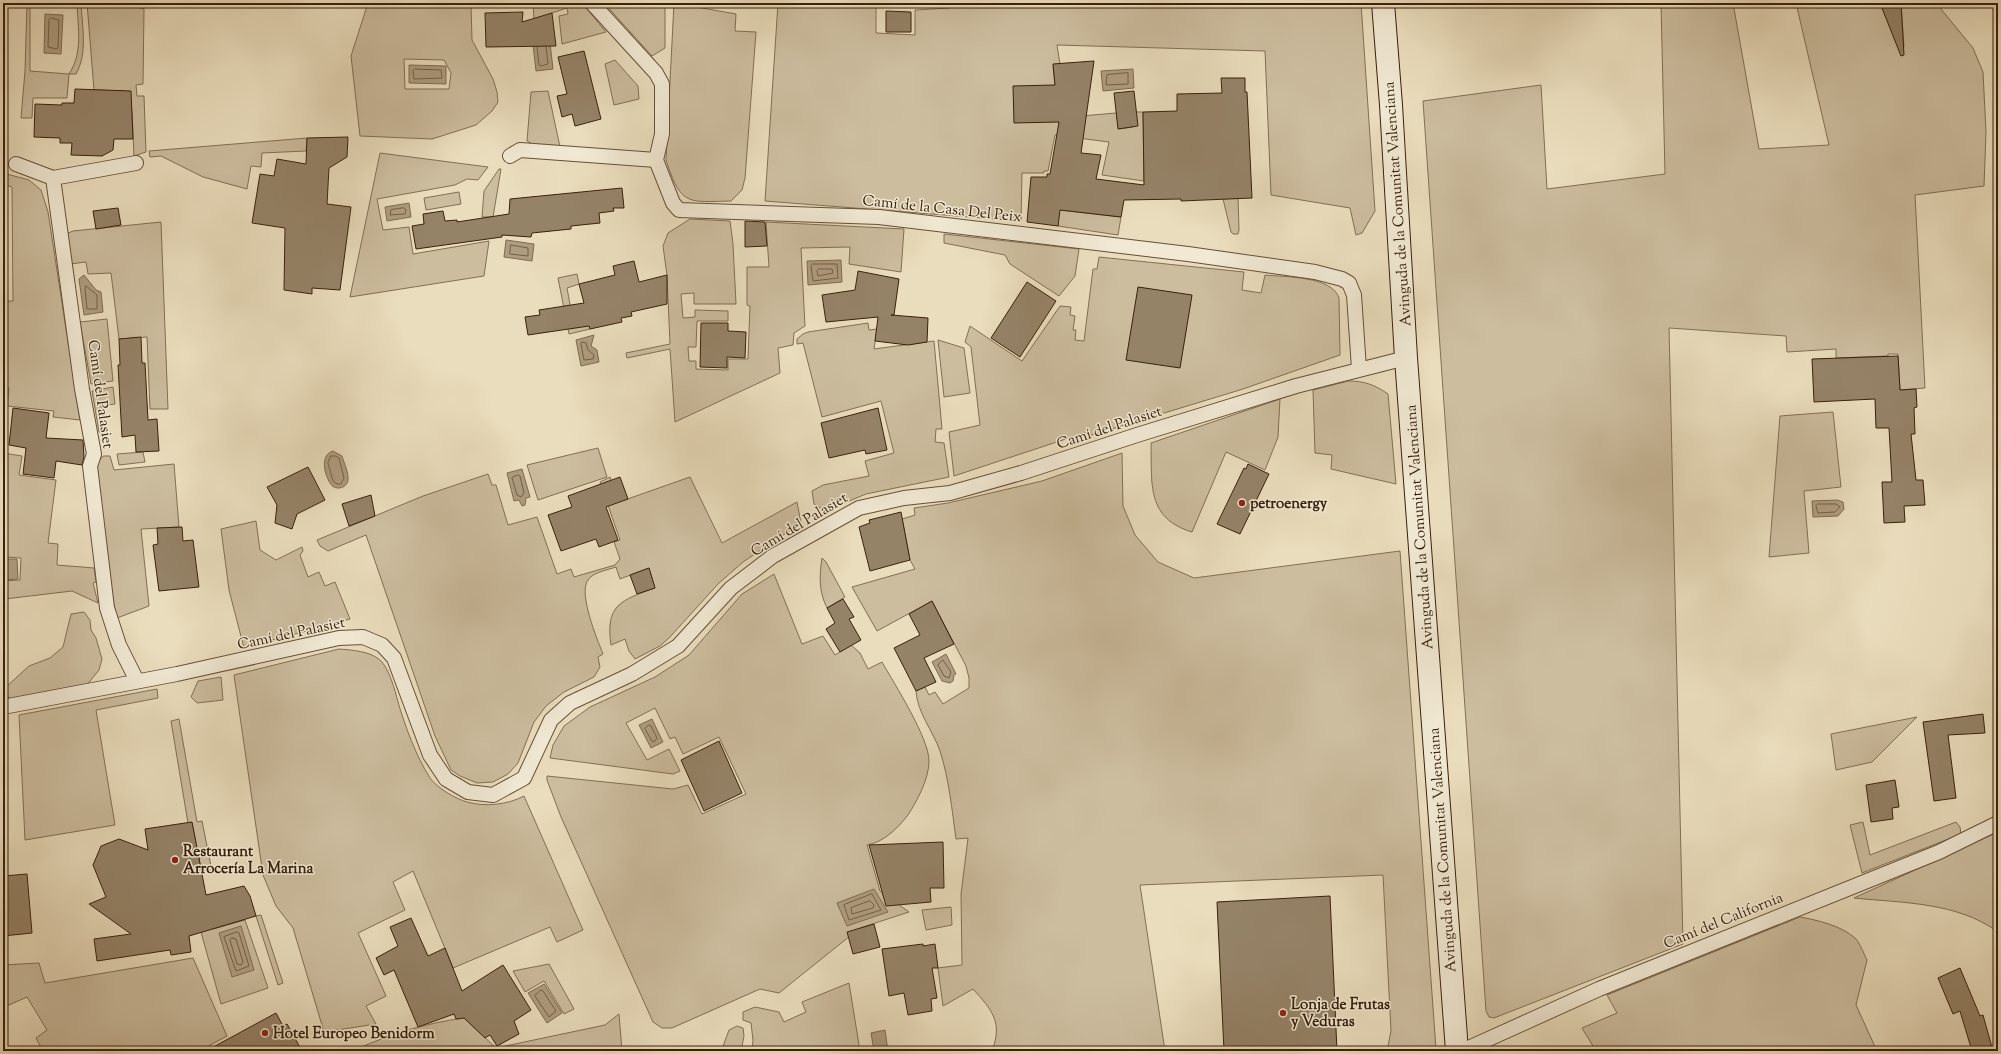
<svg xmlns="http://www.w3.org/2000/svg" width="2001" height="1054" viewBox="0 0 2001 1054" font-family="'Sorts Mill Goudy',serif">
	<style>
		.green { fill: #ccbd9f; stroke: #826f55; fill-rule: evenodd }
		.water { fill: #ae9d80; stroke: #7f6b51 }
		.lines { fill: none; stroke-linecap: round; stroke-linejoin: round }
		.shore { stroke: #745f46; stroke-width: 1 }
		.building { fill: #958368; stroke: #39210b }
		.lane-casing { stroke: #655038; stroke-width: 16 }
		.secondary-casing { stroke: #39210b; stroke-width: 24 }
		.lane { stroke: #f1e9d4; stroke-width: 14 }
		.secondary { stroke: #f1e9d4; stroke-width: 22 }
		.poi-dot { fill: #8f2418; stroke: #f1e9d4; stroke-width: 1.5 }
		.labels { text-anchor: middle; stroke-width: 3; stroke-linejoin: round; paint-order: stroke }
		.street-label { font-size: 15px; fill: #39210b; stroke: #f1e9d4 }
		.poi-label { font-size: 15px; font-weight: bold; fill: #39210b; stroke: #f1e9d4; text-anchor: start }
	</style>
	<rect width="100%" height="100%" fill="#eaddbd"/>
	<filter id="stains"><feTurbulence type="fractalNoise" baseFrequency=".005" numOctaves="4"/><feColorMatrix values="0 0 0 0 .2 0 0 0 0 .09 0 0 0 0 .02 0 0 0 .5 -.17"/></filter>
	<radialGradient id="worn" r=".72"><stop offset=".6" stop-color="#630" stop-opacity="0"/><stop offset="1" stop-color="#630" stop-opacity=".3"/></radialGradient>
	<path class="green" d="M 75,3 L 81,3 C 82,26 88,53 76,74 L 69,74 L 67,98 L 33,98 L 32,118 L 21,118 L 25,71 L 27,5 L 30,5 L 30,71 L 69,74 C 83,53 78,28 77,4 Z
		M 87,3 L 122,3 L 144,9 L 143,84 L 136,85 L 137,96 L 144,96 L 146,152 L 134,156 L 132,111 L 124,91 L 94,90 Z
		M 368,3 L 484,3 L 484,5 L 471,6 L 472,40 L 493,79 L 497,92 L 498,102 L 492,111 L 476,125 L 432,139 L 360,136 L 351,56 ZM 404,59 L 444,60 L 451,73 L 449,89 L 405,89 Z
		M 533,3 L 582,3 L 606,32 L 562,44 L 559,16 L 568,14 L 567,8 L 534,19 Z
		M 604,3 L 665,3 L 665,48 L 652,56 Z
		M 674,3 L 736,14 L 735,31 L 756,32 L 745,178 L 742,190 L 731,201 C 687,202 681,206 666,160 Z
		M 778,3 L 876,3 L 876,33 L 915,35 L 915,10 L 949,8 L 950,3 L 1361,3 L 1375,211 L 1362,233 L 1356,235 L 1350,208 L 1271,195 L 1265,51 L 1057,45 L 1060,64 L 1053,65 L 1058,118 L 1116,113 L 1119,129 L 1133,127 L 1131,112 L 1143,112 L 1144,181 L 1102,175 L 1109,142 L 1055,135 L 1048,171 L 1044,171 L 1044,173 L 1022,173 L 1021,221 L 765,201 Z
		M 1661,3 L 1733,3 L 1759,149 L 1829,145 L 1796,3 L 1880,3 L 1899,49 L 1904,47 L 1901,3 L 1936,3 L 1973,48 L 1983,72 L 1986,132 L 1984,186 L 1915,195 L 1925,388 L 1900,390 L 1898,354 L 1888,354 L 1888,356 L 1836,358 L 1836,349 L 1787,352 L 1786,336 L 1669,328 L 1683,944 L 1494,1018 L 1489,1017 L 1486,1011 L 1423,101 L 1541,85 L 1547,189 L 1665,174 Z
		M 615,60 L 638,86 L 639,99 L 614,105 L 605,64 Z
		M 548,91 L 560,147 L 536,146 L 527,141 L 531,92 Z
		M 307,138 L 306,151 L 262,153 L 261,167 L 251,166 L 247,189 L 203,177 L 161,156 L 150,157 L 149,151 Z
		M 380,153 L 488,167 L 478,180 L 467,179 L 455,185 L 377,199 L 383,230 L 409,227 L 413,254 L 489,241 L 484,276 L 350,297 Z
		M 499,169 L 501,169 L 493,217 L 482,217 L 484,191 Z
		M 3,173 L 29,180 L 41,190 L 48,212 L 80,420 L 53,417 L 54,411 L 7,406 L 9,388 L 3,387 L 3,301 L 13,301 L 12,187 L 3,184 Z
		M 459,192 L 461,204 L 426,210 L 424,198 Z
		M 1238,198 L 1239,230 L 1238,234 L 1233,234 L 1231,232 L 1223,199 Z
		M 1059,210 L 1121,217 L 1118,235 L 1058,226 Z
		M 690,219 L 730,221 L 733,244 L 736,304 L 694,304 L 694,293 L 681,294 L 683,318 L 695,317 L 695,310 L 728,311 L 728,321 L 697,321 L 696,347 L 688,347 L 689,361 L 696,361 L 696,369 L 728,370 L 728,359 L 748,359 L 750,306 L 747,305 L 747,267 L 769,267 L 766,222 L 904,229 L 901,272 L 849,264 L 850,247 L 801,248 L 805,326 L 794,333 L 793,345 L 778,348 L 780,373 L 675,422 L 670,349 L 627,358 L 626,353 L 670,344 L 667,275 L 663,246 L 668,233 Z
		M 161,222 L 168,409 L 150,409 L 147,337 L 119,339 L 111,273 L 88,274 L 86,262 L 70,264 L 66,234 L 73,231 Z
		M 944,234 L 1079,249 L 1075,276 L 1059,296 L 1010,264 L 1005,255 L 944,243 Z
		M 1099,257 L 1244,272 L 1242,290 L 1261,293 L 1265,275 C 1285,277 1332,276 1339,298 L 1340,355 L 1243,389 L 1092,435 L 1087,432 L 954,476 L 949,432 L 980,425 L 971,347 L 965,342 L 970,326 L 1022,361 L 1060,306 L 1071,307 L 1070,315 L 1075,316 L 1073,330 L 1076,330 L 1075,340 L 1084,341 L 1093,269 L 1097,269 Z
		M 577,274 L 579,284 L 567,288 L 574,326 L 588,322 L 590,329 L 569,334 L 558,278 Z
		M 107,319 L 113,381 L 91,384 L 80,322 Z
		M 868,323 L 869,330 L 877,329 L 874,349 L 934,341 L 942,429 L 936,429 L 935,442 L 944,443 L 949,477 L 866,494 L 825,511 L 814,504 L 812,491 L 823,485 L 869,476 L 865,461 L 894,453 L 881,401 L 822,417 L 803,343 L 797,344 L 797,339 L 803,334 L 808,332 Z
		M 938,340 L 964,348 L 970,393 L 944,397 Z
		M 1348,381 C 1365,381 1375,385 1388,394 L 1396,484 L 1331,469 L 1332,455 L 1315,453 L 1313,390 Z
		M 113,387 L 115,404 L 101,406 L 106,431 L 99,432 L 92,391 Z
		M 1280,399 L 1278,437 L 1265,470 L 1226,452 L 1192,532 C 1146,518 1152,484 1151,443 Z
		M 1833,412 L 1841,487 L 1804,491 L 1809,553 L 1769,557 L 1780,416 Z
		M 598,448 L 607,477 L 538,500 L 527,465 Z
		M 143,452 L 145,462 L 119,465 L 117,454 Z
		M 3,453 L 22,456 L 19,475 L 56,480 L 48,543 L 58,544 L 57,565 L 94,568 L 96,582 L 93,583 L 98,603 L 72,591 L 5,599 L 3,598 L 3,581 L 20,580 L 21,558 L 6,557 L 7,542 L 3,542 Z
		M 1122,453 L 1123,506 L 1135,535 L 1158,562 L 1194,578 L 1400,551 L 1436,1049 L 1432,1051 L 1387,1051 L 1391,1031 L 1383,875 L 1140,885 L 1165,1051 L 992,1051 C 1003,1022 992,1010 973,989 L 943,1006 L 938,968 L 962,965 L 961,894 L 968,838 L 956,839 C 952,810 949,779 940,751 C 933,731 917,712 916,691 L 925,687 L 929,695 L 935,692 L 943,704 L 969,688 L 969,678 L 966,666 L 932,601 L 877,631 L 852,587 L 915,569 L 910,560 L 902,519 L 915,515 L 914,508 L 948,503 L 1042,481 Z
		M 103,456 L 110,456 L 114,470 L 174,464 L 179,527 L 141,529 L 149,606 L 117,618 L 112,597 L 95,466 Z
		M 488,474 L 492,485 L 496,485 L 508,525 L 537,517 L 557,574 L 571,569 L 574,577 L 615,565 L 620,559 L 614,542 L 620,540 L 600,482 L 610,477 L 619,502 L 690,477 L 722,543 L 797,502 L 801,523 L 743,562 L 718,584 L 670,637 L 660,646 L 635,659 L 629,651 L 625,639 L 611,645 C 605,605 621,600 655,588 L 649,568 L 620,579 L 616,567 C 608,570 593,572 588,580 C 578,593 597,639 603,654 L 598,657 L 600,667 L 594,677 L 564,692 L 546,706 L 534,722 L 518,763 L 508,774 L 493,782 L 477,783 L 460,776 L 451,770 L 435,736 L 366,535 L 328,551 L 320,546 L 317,540 L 423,496 Z
		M 256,521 L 260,550 L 276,560 L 302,547 L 303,551 L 300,555 L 308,577 L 319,572 L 325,586 L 335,582 L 350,619 L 244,648 L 229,590 L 221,529 Z
		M 822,558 L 826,562 L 845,597 L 827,608 C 819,592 819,577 822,558 Z
		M 774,574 L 802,644 L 823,636 L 835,655 L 851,645 L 860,653 L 868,669 L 882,662 C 895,685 929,738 929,761 C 929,779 917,801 908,815 C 897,829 884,842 867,845 L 880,891 L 909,912 L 860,928 L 779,993 L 760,989 L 672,1028 L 662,1028 L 653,1022 L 561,817 L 547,780 L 547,776 L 673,789 L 688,785 L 702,814 L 746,794 L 719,737 L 683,754 L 675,737 L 670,739 L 655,708 L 626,723 L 647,760 L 669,749 L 680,771 L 673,774 L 550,758 L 553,745 L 564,726 L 590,707 L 655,677 L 689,655 L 742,594 Z
		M 84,612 L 90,620 L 91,630 L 96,638 L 102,659 L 99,670 L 86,686 L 50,696 L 38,693 L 21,699 L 11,699 L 6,695 L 6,687 L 29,666 L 50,658 L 63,647 L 71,614 Z
		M 339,649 C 351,650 370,651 380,660 C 389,668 395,690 398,702 C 405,726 416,756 430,778 C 437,788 456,799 467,802 C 485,807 507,805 524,796 L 583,930 L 557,942 L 550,927 L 453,968 L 413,871 L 393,882 L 405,910 L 358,933 L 386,996 L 366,1006 L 376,1024 L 324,1032 L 293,928 L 276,906 L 263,875 L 234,675 Z
		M 221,677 L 223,700 L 197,703 L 191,697 L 198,681 Z
		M 157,689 L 158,698 L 96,710 L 115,825 L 25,840 L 19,715 Z
		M 1917,717 L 1872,762 L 1836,770 L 1831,734 Z
		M 179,719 L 197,822 L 202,821 L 212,871 L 202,873 L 192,823 L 188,823 L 171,721 Z
		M 1863,822 L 1870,855 L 1956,822 L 1960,827 L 1961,834 L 1862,873 L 1850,825 Z
		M 1998,832 L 1998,932 C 1957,902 1903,903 1854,898 Z
		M 951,907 L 952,925 L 926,930 L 922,910 Z
		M 196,914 L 213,929 L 245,920 L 268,988 L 221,1004 Z
		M 261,915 L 283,983 L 278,985 L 256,916 Z
		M 1800,917 C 1817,920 1842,926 1855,938 C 1860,943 1864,954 1867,960 L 1856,1005 L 1877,1051 L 1596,1051 L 1582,1028 L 1617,1013 L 1607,995 Z
		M 193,958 L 227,1036 L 199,1051 L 43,1051 L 36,1038 L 47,1030 L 27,997 L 9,1005 L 3,1002 L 3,965 L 39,963 L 45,983 Z
		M 549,964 L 574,1009 L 564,1014 L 544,981 L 525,992 L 513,971 Z
		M 849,983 L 860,1051 L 752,1051 L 753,1040 L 751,1023 L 743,1020 L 743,1012 L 755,1007 L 779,1012 L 784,1022 L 806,1012 L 802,1002 Z
		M 619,1014 L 622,1051 L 352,1051 C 388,1035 425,1023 464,1018 L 496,1048 L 605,1025 Z
		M 737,1026 L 743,1028 L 744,1036 L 741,1051 L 722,1049 L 729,1030 Z"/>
	<path class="water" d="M 45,14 L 63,15 L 61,54 L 44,53 Z
		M 549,34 L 553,69 L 536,71 L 532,36 Z
		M 409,65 L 446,66 L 446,84 L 409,83 Z
		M 1133,69 L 1134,88 L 1103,91 L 1101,71 Z
		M 409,203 L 411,217 L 387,221 L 385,207 Z
		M 506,240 L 534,244 L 532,261 L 504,257 Z
		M 841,260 L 842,282 L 808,285 L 807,261 Z
		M 84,275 L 96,290 L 101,292 L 103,312 L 84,315 L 79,279 Z
		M 594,335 L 591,346 L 597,350 L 599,362 L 581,366 L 576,340 Z
		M 333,451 L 342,456 C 344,463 349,473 348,480 C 347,489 334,491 330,483 C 324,473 320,455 333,451 Z
		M 522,469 L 530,497 L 526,498 L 525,505 L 522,506 L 519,500 L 514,501 L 507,473 Z
		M 1837,500 L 1843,502 L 1844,509 L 1838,516 L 1813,517 L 1812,501 Z
		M 3,545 L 5,545 L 4,559 L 17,559 L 18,579 L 3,580 Z
		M 946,654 L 956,674 L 954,675 L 953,681 L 950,683 L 942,681 L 932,662 Z
		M 652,719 L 663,742 L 651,748 L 639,725 Z
		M 874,889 L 888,912 L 847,926 L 837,903 Z
		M 241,926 L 254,970 L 232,977 L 219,933 Z
		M 544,984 L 562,1013 L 547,1023 L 528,993 Z
		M 885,1030 L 888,1051 L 874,1051 L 871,1033 Z"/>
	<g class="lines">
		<path class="shore" d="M 51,18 L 59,20 L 58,48 L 56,49 L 48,47 L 49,20 Z
			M 537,47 L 539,65 L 541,66 L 548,64 L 546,47
			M 415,69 L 441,70 L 442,78 L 414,79 L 413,71 Z
			M 1128,73 L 1128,84 L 1106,85 L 1107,75 Z
			M 404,208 L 406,210 L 405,214 L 390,215 L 391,210 Z
			M 511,245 L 528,248 L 528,256 L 510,254 Z
			M 813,264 L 837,264 L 838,278 L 813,281 L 811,266 Z
			M 819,269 L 832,269 L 833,273 L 818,276 L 817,271 Z
			M 86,286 L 97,295 L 97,309 L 87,309 L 85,288 Z
			M 582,342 L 586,343 L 588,350 L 594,355 L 593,359 L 584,360 L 581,344 Z
			M 331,456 L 336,456 L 339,458 L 344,478 L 341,484 L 337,484 L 333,481 L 328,463 Z
			M 518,475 L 520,476 L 524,493 L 521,497 L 517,495 L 512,478 Z
			M 1818,504 L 1836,504 L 1840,507 L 1835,512 L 1818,513 L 1816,506 Z
			M 943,660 L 951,672 L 949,678 L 944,676 L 938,665 Z
			M 649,725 L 651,726 L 657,738 L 654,742 L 652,741 L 645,729 Z
			M 872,894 L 881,910 L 849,920 L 844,905 Z
			M 870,901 L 874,905 L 873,908 L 852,914 L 851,908 Z
			M 237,932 L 239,933 L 249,966 L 236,971 L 224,937 Z
			M 232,938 L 236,939 L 243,962 L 241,965 L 237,964 L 230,940 Z
			M 541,990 L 543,991 L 556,1011 L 549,1017 L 535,996 Z"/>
	</g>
	<path class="building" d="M 1880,3 L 1901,3 L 1904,55 L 1901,56 Z
		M 886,11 L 911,12 L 911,32 L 886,32 Z
		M 523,12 L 522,22 L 552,13 L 556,46 L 486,47 L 485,13 Z
		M 584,51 L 601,119 L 575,126 L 572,114 L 562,117 L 557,96 L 567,94 L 558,57 Z
		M 1094,61 L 1081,153 L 1101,155 L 1096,179 L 1144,185 L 1143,112 L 1177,111 L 1177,94 L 1222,93 L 1221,78 L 1245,78 L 1245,92 L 1247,92 L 1252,198 L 1181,201 L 1181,199 L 1124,200 L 1121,217 L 1060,210 L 1058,226 L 1027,222 L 1031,177 L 1047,177 L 1047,174 L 1050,174 L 1059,122 L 1014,123 L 1013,86 L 1055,85 L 1053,64 Z
		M 75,89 L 131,91 L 133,139 L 114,139 L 113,150 L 102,156 L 71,155 L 72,143 L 60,143 L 60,138 L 34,137 L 35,104 L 62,105 L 62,103 L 74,103 Z
		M 1134,91 L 1138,126 L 1118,129 L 1114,93 Z
		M 348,137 L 347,157 L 329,168 L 327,204 L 351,207 L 340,290 L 312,288 L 312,294 L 284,290 L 285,228 L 252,223 L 260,174 L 274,176 L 277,159 L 306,164 L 307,138 Z
		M 622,188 L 624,208 L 613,208 L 614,211 L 599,213 L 600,223 L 571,226 L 571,229 L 532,233 L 531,237 L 502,235 L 502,237 L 416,249 L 412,226 L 424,224 L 423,214 L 443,211 L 445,221 L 457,220 L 457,222 L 509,214 L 510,199 Z
		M 118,208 L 121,225 L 96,229 L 93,211 Z
		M 745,221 L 765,222 L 767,246 L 745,247 Z
		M 634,261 L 639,282 L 667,275 L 667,304 L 631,312 L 632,316 L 621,318 L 622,322 L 590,329 L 589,326 L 528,335 L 525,317 L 540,315 L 539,310 L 584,303 L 579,284 L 615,275 L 613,266 Z
		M 858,271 L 899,279 L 894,315 L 891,315 L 928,318 L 927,342 L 908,345 L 875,341 L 878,317 L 826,322 L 822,295 L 855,290 Z
		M 1027,282 L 1056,301 L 1020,357 L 991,338 Z
		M 1138,287 L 1192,295 L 1180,368 L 1126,360 Z
		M 701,323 L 728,323 L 728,331 L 746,332 L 745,358 L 727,357 L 727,368 L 700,367 Z
		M 141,337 L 142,363 L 145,363 L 148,420 L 157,419 L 159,451 L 136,452 L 135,435 L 122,437 L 118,365 L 120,365 L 119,339 Z
		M 1898,356 L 1900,390 L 1916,389 L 1917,407 L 1914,408 L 1915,434 L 1911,434 L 1916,480 L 1923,480 L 1925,505 L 1904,506 L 1905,522 L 1884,523 L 1882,482 L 1892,482 L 1889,428 L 1876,428 L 1875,399 L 1814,402 L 1812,359 Z
		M 13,408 L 49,413 L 46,438 L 83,440 L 84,457 L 82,465 L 56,461 L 54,478 L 23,474 L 26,448 L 9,445 Z
		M 878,408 L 887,450 L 866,454 L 865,450 L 829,458 L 821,423 Z
		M 1248,464 L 1269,474 L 1240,534 L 1217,524 L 1244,468 L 1246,469 Z
		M 308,467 L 325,500 L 297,514 L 292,529 L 275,523 L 277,505 L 267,487 Z
		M 620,477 L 628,499 L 606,507 L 618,540 L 599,547 L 596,539 L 561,551 L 548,515 L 572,507 L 568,496 Z
		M 371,495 L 375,516 L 349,526 L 342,504 Z
		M 901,512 L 910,560 L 870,571 L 859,527 L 870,523 L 869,520 Z
		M 182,527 L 183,541 L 193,540 L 199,587 L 159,591 L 153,545 L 158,544 L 157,528 Z
		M 649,568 L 655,588 L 637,594 L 630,575 Z
		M 843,599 L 854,617 L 849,619 L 861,640 L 840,652 L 826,629 L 835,623 L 827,608 Z
		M 932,601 L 954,644 L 924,658 L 936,682 L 916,691 L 894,648 L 920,635 L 909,614 Z
		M 1983,714 L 1985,733 L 1948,735 L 1956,798 L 1934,801 L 1923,722 Z
		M 719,741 L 742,793 L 704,811 L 681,760 Z
		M 1895,780 L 1899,807 L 1892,808 L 1893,819 L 1871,822 L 1866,785 Z
		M 192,822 L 206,895 L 244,886 L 250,896 L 256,916 L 189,936 L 191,952 L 171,955 L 170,950 L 97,961 L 94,939 L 131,934 L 89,904 L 106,897 L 93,865 L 101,846 L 119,839 L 148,850 L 145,829 Z
		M 943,842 L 944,888 L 930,888 L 931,902 L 886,906 L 869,845 Z
		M 27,874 L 32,933 L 3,936 L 3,876 Z
		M 1330,896 L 1337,1051 L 1224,1051 L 1217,902 Z
		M 411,918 L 428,956 L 445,948 L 462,991 L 503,965 L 531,1010 L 514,1021 L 519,1034 L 497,1046 L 490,1035 L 485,1038 L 464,1018 L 456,1019 L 454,1014 L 418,1027 L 394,970 L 384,975 L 376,958 L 398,946 L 390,927 Z
		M 874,924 L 880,947 L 853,954 L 847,932 Z
		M 923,944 L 923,946 L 935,944 L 938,968 L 932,968 L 937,998 L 931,999 L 932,1011 L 908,1015 L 904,993 L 889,996 L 882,949 Z
		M 1960,968 L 1980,1016 L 1983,1015 L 1993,1051 L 1972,1051 L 1960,1011 L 1953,1014 L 1938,978 Z
		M 276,1013 L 283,1026 L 287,1024 L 302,1051 L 206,1051 Z"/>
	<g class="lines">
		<defs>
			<path id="lane" d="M 592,3 L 656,73 L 662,84 L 662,134 L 656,160 L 673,203 L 679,210 L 879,217 L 1188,254 L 1315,272 L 1342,279 L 1349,283 L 1354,295 L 1359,369
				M 510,156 L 520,150 L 656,160
				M 136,163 L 53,178 L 82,389 L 94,454 L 90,466 L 107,608 L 119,645 L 137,681
				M 16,164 L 53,178
				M 3,707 L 177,674 L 339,638 L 363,637 L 382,645 L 394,658 L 430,755 L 446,779 L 468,792 L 493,795 L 524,778 L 551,720 L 570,703 L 632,674 L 678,646 L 731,588 L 773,556 L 859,508 L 904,498 L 950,493 L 1021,473 L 1137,435 L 1296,386 L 1406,358
				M 1462,1051 L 1599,989 L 1939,852 L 1998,823"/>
			<path id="secondary" d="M 1383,3 L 1391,105 L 1406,358 L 1457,1051"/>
		</defs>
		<use href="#lane" class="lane-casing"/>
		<use href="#secondary" class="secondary-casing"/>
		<use href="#lane" class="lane"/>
		<use href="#secondary" class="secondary"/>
	</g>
	<g class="poi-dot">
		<circle cx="1242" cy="503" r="4"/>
		<circle cx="175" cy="860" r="4"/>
		<circle cx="1283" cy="1013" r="4"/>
		<circle cx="265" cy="1033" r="4"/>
	</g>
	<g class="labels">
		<g class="street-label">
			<text transform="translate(1397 204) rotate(-94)" y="5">Avinguda de la Comunitat Valenciana</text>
			<text transform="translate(942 208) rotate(6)" y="5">Camí de la Casa Del Peix</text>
			<text transform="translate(101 394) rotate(82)" y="5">Camí del Palasiet</text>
			<text transform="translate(1109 427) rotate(-18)" y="5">Camí del Palasiet</text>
			<text transform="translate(799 524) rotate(-31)" y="5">Camí del Palasiet</text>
			<text transform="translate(1419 527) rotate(-94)" y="5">Avinguda de la Comunitat Valenciana</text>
			<text transform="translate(291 633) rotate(-12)" y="5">Camí del Palasiet</text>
			<text transform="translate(1442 850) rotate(-94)" y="5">Avinguda de la Comunitat Valenciana</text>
			<text transform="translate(1723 920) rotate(-22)" y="5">Camí del California</text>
		</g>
		<g class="poi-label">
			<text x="1250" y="508">petroenergy</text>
			<text x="183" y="856">Restaurant<tspan x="183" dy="17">Arrocería La Marina</tspan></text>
			<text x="1291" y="1009">Lonja de Frutas<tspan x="1291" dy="17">y Veduras</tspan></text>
			<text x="273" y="1038">Hotel Europeo Benidorm</text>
		</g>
	</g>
	<rect width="2001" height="1054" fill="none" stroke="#eaddbd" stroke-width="16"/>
	<rect x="4" y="4" width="1993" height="1046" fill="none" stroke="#39210b" stroke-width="2"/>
	<rect x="8" y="8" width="1985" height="1038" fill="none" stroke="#39210b"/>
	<rect width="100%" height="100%" filter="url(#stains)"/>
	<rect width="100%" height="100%" fill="url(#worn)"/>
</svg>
